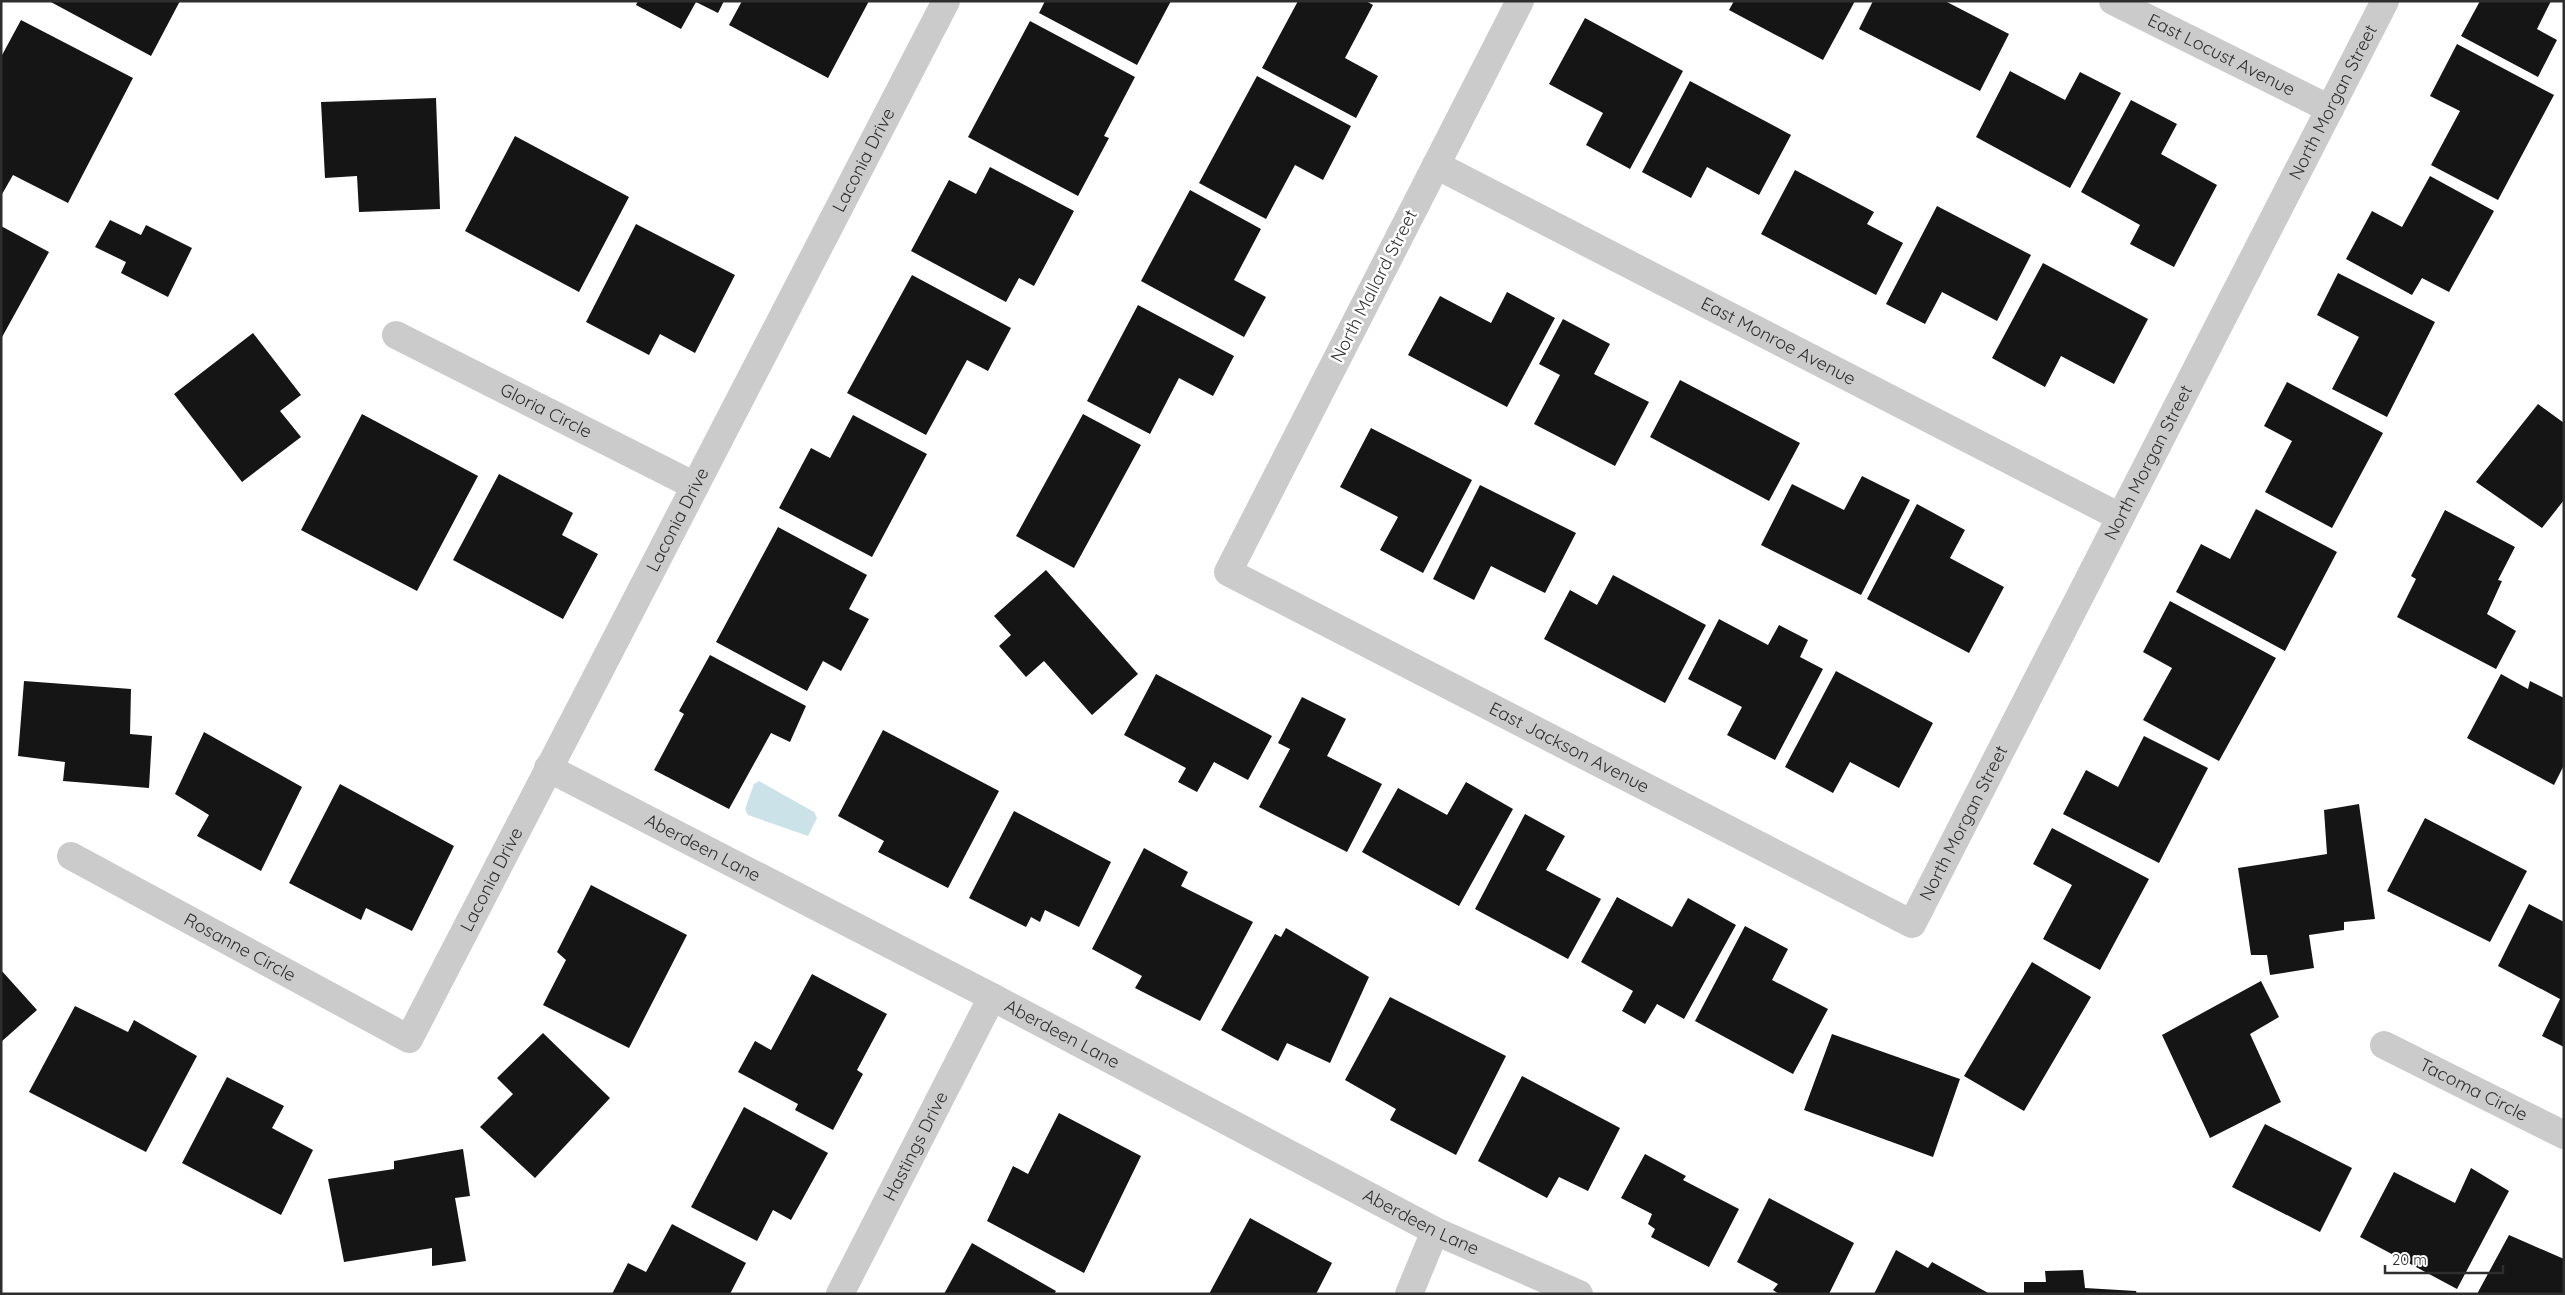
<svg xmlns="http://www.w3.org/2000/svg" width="2565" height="1295" viewBox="0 0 2565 1295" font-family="Quicksand,sans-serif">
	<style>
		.water { fill: #cbe2e9 }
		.building { fill: #151515 }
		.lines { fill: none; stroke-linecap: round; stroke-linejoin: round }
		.street { stroke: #cbcbcb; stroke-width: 28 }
		.labels { text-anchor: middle; stroke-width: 5; stroke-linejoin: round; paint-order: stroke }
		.street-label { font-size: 18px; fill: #2e2e2e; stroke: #fff }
	</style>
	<rect width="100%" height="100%" fill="#fff"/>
	<path class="water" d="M 759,781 L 814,812 L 817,818 L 808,836 L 748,815 L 745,809 L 754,784 Z"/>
	<path class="building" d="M 49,1 L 180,1 L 151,56 Z
		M 638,1 L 724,1 L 718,13 L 696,2 L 681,29 L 636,5 Z
		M 742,1 L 869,1 L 828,78 L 729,25 Z
		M 1045,1 L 1171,1 L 1137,65 L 1039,13 Z
		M 1298,1 L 1366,1 L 1373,5 L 1345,58 L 1378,76 L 1356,118 L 1262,68 Z
		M 1734,1 L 1855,1 L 1823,60 L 1729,10 Z
		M 1873,1 L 1945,1 L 2009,34 L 1980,91 L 1859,29 Z
		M 2480,1 L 2551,1 L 2537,29 L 2557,40 L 2538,77 L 2461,36 Z
		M 1585,18 L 1683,71 L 1630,169 L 1586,145 L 1603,113 L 1549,84 Z
		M 21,20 L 133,78 L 68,203 L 13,175 L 1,196 L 1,57 Z
		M 1030,21 L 1135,77 L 1104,136 L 1109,138 L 1078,196 L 968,137 Z
		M 2457,44 L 2554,95 L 2498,200 L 2431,165 L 2460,111 L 2430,96 Z
		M 2010,71 L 2065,100 L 2080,72 L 2121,93 L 2070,188 L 1976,137 Z
		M 1257,76 L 1351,126 L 1323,180 L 1295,165 L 1266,219 L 1199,183 Z
		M 1690,81 L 1791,135 L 1759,195 L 1707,167 L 1691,198 L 1642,172 Z
		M 436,98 L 440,209 L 359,212 L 357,176 L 325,178 L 321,102 Z
		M 2131,100 L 2177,124 L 2161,154 L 2217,185 L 2174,267 L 2130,244 L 2140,225 L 2081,192 Z
		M 515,136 L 629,197 L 579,292 L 465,231 Z
		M 990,167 L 1074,211 L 1034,286 L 1019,278 L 1006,302 L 911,251 L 949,180 L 976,194 Z
		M 1795,170 L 1874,212 L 1867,224 L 1903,243 L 1876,295 L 1761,234 Z
		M 2430,176 L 2494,211 L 2449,292 L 2422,278 L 2412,295 L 2346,259 L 2372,211 L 2402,227 Z
		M 1190,190 L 1261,229 L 1234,280 L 1266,297 L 1244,337 L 1141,281 Z
		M 1937,206 L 2031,255 L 1997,321 L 1942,292 L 1925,324 L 1886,304 Z
		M 110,220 L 141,235 L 146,225 L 192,248 L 168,297 L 121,273 L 126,262 L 95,247 Z
		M 636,224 L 735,275 L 695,353 L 660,334 L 649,355 L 586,322 Z
		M 1,226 L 49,252 L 1,339 Z
		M 2043,263 L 2148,319 L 2114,384 L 2061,356 L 2045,387 L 1992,358 Z
		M 2338,273 L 2435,322 L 2387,417 L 2332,389 L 2359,337 L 2317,315 Z
		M 912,275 L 1011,328 L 988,371 L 967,360 L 926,435 L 847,393 Z
		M 1507,292 L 1555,318 L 1507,407 L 1408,355 L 1440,296 L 1491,323 Z
		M 1138,305 L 1234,356 L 1213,396 L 1179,378 L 1150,434 L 1087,401 Z
		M 1563,319 L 1610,344 L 1594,374 L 1649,402 L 1615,466 L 1534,424 L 1560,375 L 1539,364 Z
		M 253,333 L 301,395 L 280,411 L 301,437 L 242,482 L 174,394 Z
		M 1680,380 L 1800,443 L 1769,501 L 1650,437 Z
		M 2287,382 L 2383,433 L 2332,528 L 2265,492 L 2292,441 L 2264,426 Z
		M 2538,404 L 2564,423 L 2564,500 L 2542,528 L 2476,482 Z
		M 362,414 L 478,476 L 417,591 L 301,530 Z
		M 1083,414 L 1141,445 L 1074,568 L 1016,536 Z
		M 853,415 L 927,454 L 872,557 L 779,508 L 811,448 L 830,458 Z
		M 1371,428 L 1472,480 L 1423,573 L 1380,550 L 1398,517 L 1340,487 Z
		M 499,474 L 573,513 L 562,535 L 598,554 L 563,619 L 453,560 Z
		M 1862,476 L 1910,500 L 1861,595 L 1761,545 L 1792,484 L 1844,510 Z
		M 1480,485 L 1576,533 L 1545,593 L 1491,566 L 1474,600 L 1433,579 Z
		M 1917,504 L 1965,530 L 1950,558 L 2004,587 L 1969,653 L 1867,599 Z
		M 2256,509 L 2337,552 L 2285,651 L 2176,592 L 2201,544 L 2230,559 Z
		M 2445,510 L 2515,547 L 2498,580 L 2502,581 L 2487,614 L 2516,631 L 2496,669 L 2397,617 L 2416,579 L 2411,576 Z
		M 778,527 L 867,575 L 849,609 L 869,619 L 841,671 L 823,661 L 807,691 L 716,642 Z
		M 1046,570 L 1138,674 L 1092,715 L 1044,661 L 1026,677 L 999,646 L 1011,635 L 994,616 Z
		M 1613,575 L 1706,625 L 1665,703 L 1544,639 L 1570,590 L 1597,605 Z
		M 2170,601 L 2276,658 L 2219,761 L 2143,720 L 2172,668 L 2143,652 Z
		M 1719,619 L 1768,645 L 1779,625 L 1808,640 L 1800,657 L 1823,669 L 1775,760 L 1727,735 L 1742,707 L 1688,679 Z
		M 710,655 L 806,706 L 790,742 L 771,733 L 729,809 L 654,770 L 684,714 L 679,711 Z
		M 1836,671 L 1933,723 L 1899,788 L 1850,762 L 1833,793 L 1785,767 Z
		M 1156,674 L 1272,736 L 1248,780 L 1214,762 L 1197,792 L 1178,782 L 1186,768 L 1124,735 Z
		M 2501,674 L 2528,689 L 2530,681 L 2564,698 L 2564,765 L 2554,785 L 2467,738 Z
		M 24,681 L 131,689 L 130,734 L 152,736 L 149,788 L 63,781 L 65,762 L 18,756 Z
		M 1302,697 L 1346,719 L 1327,756 L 1382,784 L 1347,852 L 1259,807 L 1290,749 L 1278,743 Z
		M 883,730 L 999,791 L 948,888 L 878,852 L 884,841 L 838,816 Z
		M 204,732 L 302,787 L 261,871 L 197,836 L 209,815 L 175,794 Z
		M 2144,736 L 2208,768 L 2159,863 L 2063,814 L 2086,770 L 2118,787 Z
		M 1466,782 L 1513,809 L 1459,906 L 1362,852 L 1398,788 L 1447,815 Z
		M 340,784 L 454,846 L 412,931 L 366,908 L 361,920 L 289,883 Z
		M 2359,804 L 2375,919 L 2344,922 L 2344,930 L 2309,935 L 2314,968 L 2270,975 L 2267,955 L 2251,955 L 2238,868 L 2327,854 L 2324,810 Z
		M 1014,811 L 1111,862 L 1079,927 L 1045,910 L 1040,922 L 1031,917 L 1026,927 L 969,898 Z
		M 1525,814 L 1565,836 L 1546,870 L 1601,899 L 1568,959 L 1475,909 Z
		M 2425,818 L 2527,871 L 2490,942 L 2387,891 Z
		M 2052,828 L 2149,879 L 2100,970 L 2043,939 L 2072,885 L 2033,864 Z
		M 1144,848 L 1188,872 L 1181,886 L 1253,922 L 1200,1021 L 1135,988 L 1142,976 L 1092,949 Z
		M 591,885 L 687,935 L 629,1048 L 543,1005 L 566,960 L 557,952 Z
		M 1617,897 L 1672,927 L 1688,898 L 1736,925 L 1684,1019 L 1657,1004 L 1645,1024 L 1622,1011 L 1633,991 L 1581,962 Z
		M 2529,904 L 2564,922 L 2564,1047 L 2542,1036 L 2560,999 L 2498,966 Z
		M 1745,926 L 1788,949 L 1772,980 L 1828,1009 L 1793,1074 L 1695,1021 Z
		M 1286,928 L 1369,977 L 1330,1063 L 1287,1043 L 1278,1061 L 1221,1030 L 1275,934 L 1281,937 Z
		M 2032,962 L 2091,997 L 2024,1111 L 1964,1076 Z
		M 1,970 L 37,1010 L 1,1042 Z
		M 812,974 L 887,1014 L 857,1070 L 863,1074 L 833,1130 L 795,1110 L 798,1104 L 738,1072 L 755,1041 L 771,1050 Z
		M 2261,981 L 2279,1017 L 2250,1034 L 2281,1102 L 2210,1138 L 2162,1035 Z
		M 1390,997 L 1506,1056 L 1456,1155 L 1390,1120 L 1396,1109 L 1345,1080 Z
		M 75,1006 L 128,1032 L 134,1020 L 197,1056 L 146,1152 L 29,1092 Z
		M 543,1033 L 610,1098 L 535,1178 L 480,1127 L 513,1094 L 497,1078 Z
		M 1832,1034 L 1960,1079 L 1933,1157 L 1804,1110 Z
		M 1522,1076 L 1620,1128 L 1588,1191 L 1559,1177 L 1547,1198 L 1478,1161 Z
		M 227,1077 L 284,1106 L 272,1128 L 313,1150 L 281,1215 L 182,1163 Z
		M 744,1107 L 828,1153 L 791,1220 L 773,1210 L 757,1241 L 691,1207 Z
		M 1059,1113 L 1141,1156 L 1084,1273 L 987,1221 L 1013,1166 L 1028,1174 Z
		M 2265,1124 L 2352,1168 L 2320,1232 L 2232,1187 Z
		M 463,1149 L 470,1196 L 455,1198 L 466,1261 L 432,1266 L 432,1248 L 344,1262 L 328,1179 L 394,1169 L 394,1161 Z
		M 1645,1154 L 1686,1176 L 1683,1180 L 1739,1209 L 1709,1267 L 1651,1237 L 1655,1229 L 1648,1224 L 1652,1214 L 1621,1198 Z
		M 2471,1168 L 2509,1191 L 2457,1289 L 2360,1237 L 2394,1172 L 2455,1203 Z
		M 1769,1198 L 1854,1243 L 1829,1294 L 1779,1294 L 1773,1290 L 1778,1284 L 1737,1262 Z
		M 1250,1218 L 1332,1263 L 1316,1294 L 1209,1294 Z
		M 672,1224 L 746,1263 L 730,1294 L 612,1294 L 628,1263 L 646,1272 Z
		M 2509,1235 L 2564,1259 L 2564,1294 L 2477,1294 Z
		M 972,1243 L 1056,1291 L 1054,1294 L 944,1294 Z
		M 1896,1250 L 1928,1268 L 1932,1262 L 1990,1294 L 1874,1294 Z
		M 2083,1270 L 2085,1288 L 2136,1291 L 2137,1294 L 2024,1294 L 2024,1282 L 2046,1282 L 2045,1271 Z"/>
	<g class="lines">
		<g class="street">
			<path id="s1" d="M 1520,1 L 1228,572 L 1912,924 L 2385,1"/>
			<path id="s2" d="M 2113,1 L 2330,109"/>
			<path id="s3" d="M 1436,165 L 2120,517"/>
			<path id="s4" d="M 396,335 L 695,486"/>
			<path id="s5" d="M 548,768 L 992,997 L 1435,1231 L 1579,1294"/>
			<path id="s6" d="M 71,856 L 409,1039 L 946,1"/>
			<path id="s7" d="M 2384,1045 L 2564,1135"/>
			<path id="s8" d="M 840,1294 L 992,997"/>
			<path d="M 1409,1294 L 1435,1231"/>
		</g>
	</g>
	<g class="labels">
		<g class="street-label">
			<text dy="6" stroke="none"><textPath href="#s2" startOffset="121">East Locust Avenue</textPath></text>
			<text dy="6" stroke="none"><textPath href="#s1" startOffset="2334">North Morgan Street</textPath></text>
			<text dy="6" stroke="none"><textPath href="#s6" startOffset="1374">Laconia Drive</textPath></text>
			<text transform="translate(1374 286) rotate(-63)" y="6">North Mallard Street</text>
			<text dy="6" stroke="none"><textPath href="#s3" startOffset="385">East Monroe Avenue</textPath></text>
			<text dy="6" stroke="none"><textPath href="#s4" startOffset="168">Gloria Circle</textPath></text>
			<text dy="6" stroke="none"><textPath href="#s1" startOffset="1929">North Morgan Street</textPath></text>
			<text dy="6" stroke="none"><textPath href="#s6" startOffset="969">Laconia Drive</textPath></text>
			<text dy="6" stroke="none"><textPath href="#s1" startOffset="1025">East Jackson Avenue</textPath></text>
			<text dy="6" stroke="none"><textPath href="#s1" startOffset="1524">North Morgan Street</textPath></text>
			<text dy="6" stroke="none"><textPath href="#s5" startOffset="174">Aberdeen Lane</textPath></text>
			<text dy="6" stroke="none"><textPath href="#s6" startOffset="564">Laconia Drive</textPath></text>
			<text dy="6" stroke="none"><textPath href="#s6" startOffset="192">Rosanne Circle</textPath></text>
			<text dy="6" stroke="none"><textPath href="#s5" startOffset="579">Aberdeen Lane</textPath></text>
			<text dy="6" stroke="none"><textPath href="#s7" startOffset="100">Tacoma Circle</textPath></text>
			<text dy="6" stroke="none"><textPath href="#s8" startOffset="166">Hastings Drive</textPath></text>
			<text dy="6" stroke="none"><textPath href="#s5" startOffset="984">Aberdeen Lane</textPath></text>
		</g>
	</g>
	<rect width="2565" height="1295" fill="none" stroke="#2e2e2e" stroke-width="5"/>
	<path d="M2385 1265v8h118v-8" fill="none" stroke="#2e2e2e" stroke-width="2.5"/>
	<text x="2392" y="1265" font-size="15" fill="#2e2e2e" stroke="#ffffff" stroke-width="4" paint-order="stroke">20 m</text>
</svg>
